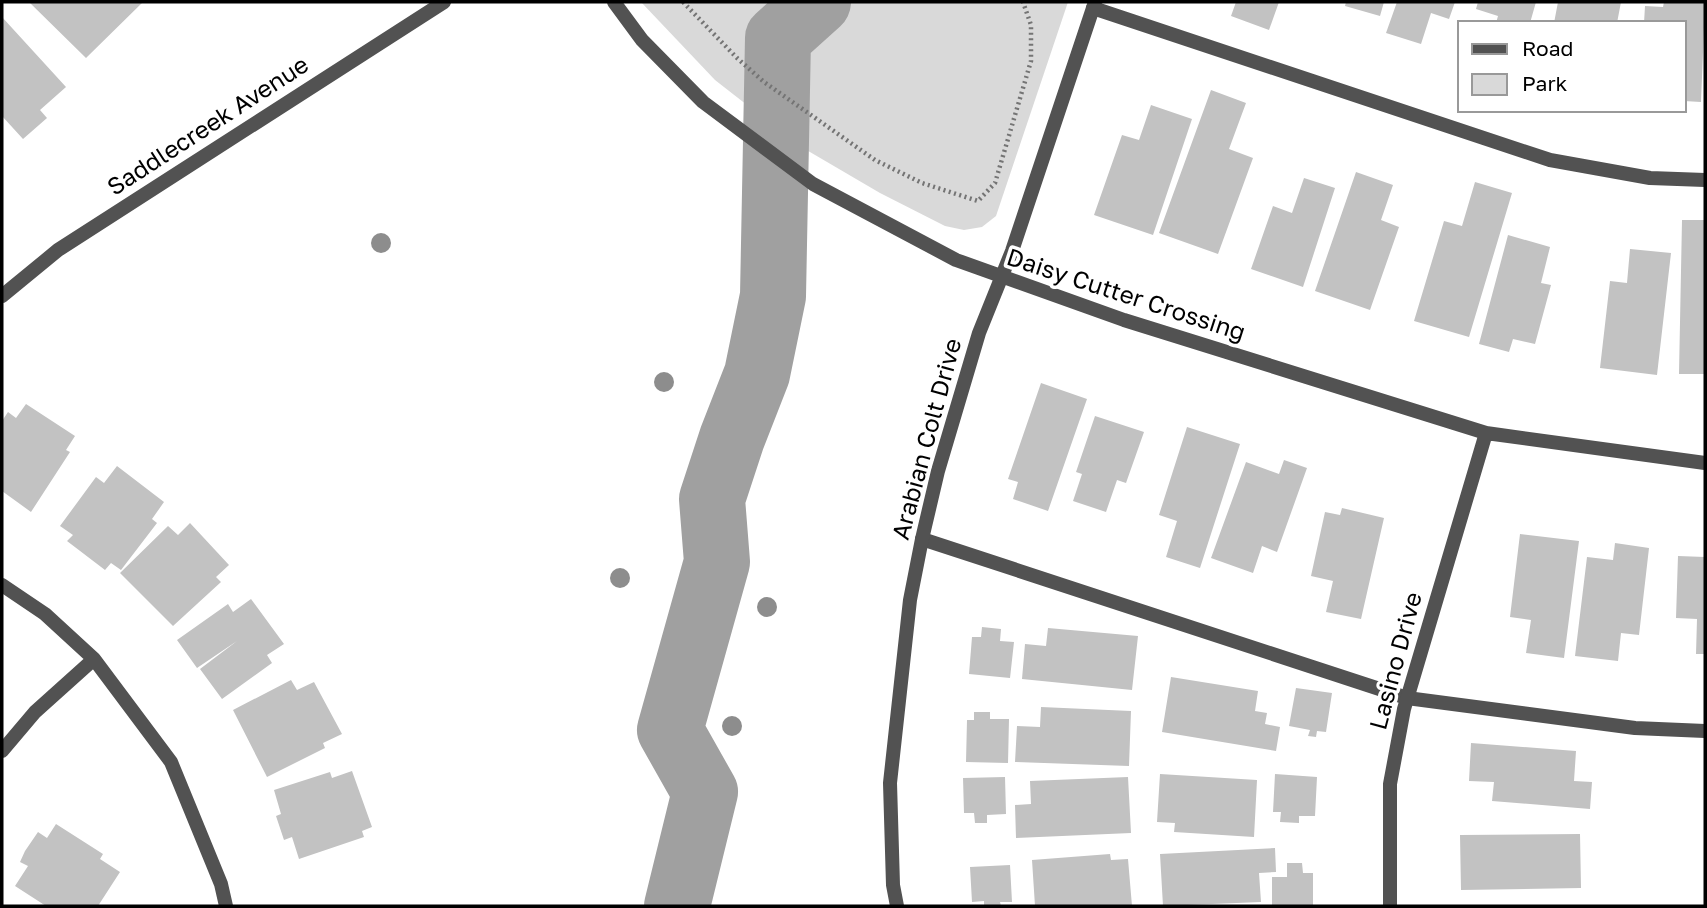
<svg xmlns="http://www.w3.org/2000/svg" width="1707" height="908" viewBox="0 0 1707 908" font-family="'Golos Text',sans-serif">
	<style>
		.green { fill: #d9d9d9 }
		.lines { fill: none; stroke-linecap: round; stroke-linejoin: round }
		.river { stroke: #a0a0a0; stroke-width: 66 }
		.building { fill: #c2c2c2 }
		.path { stroke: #747474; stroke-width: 4.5; stroke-dasharray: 2 3.5; stroke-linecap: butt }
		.lane { stroke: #525252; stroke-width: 14 }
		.street { stroke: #525252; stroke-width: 14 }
		.tree { fill: #8d8d8d }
		.labels { text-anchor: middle; stroke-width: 7; stroke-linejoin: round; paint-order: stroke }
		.street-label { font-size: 24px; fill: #000; stroke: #fff }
	</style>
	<rect width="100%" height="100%" fill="#fff"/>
	<path class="green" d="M 641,2 L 1068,2 L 996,216 L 982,227 L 964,230 L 945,226 L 880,193 L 798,145 L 715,80 Z"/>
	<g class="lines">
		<path class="river" d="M 677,906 L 705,792 L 670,730 L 717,562 L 712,499 L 732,438 L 757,374 L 773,296 L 778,38 L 818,2"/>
	</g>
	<path class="building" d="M 29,2 L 143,2 L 86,58 Z
		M 1236,2 L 1279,2 L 1269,30 L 1231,16 Z
		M 1346,2 L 1384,2 L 1380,16 L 1345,6 Z
		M 1397,2 L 1455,2 L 1449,19 L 1431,13 L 1421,44 L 1386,33 Z
		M 1478,2 L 1536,2 L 1530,23 L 1496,23 L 1498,16 L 1476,9 Z
		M 1558,2 L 1621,2 L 1617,23 L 1554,23 Z
		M 1664,2 L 1705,2 L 1701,102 L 1684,101 L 1684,23 L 1644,23 L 1645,6 L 1663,7 Z
		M 2,17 L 66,87 L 40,110 L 47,118 L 23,139 L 2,116 Z
		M 1211,90 L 1246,103 L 1229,149 L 1253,158 L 1218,254 L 1159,233 Z
		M 1151,105 L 1192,119 L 1153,235 L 1094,215 L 1122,135 L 1139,140 Z
		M 1356,172 L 1393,185 L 1381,220 L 1399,227 L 1370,310 L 1315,291 Z
		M 1304,178 L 1335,188 L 1303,287 L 1251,269 L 1273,206 L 1292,213 Z
		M 1475,182 L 1512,193 L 1469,337 L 1414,321 L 1444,221 L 1462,226 Z
		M 1682,220 L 1705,220 L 1705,374 L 1679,374 Z
		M 1508,235 L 1550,247 L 1541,283 L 1551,285 L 1535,344 L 1513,339 L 1509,352 L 1479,344 Z
		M 1630,249 L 1671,253 L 1657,375 L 1600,368 L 1610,281 L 1627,283 Z
		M 1041,383 L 1087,399 L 1048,511 L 1013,499 L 1018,482 L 1008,479 Z
		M 26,404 L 75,436 L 66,450 L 70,452 L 31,512 L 2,491 L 2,421 L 8,412 L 16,418 Z
		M 1095,416 L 1144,432 L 1126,483 L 1117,480 L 1106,512 L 1073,501 L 1082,474 L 1076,472 Z
		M 1187,427 L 1240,444 L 1200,568 L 1166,557 L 1177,521 L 1159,515 Z
		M 1284,460 L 1307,468 L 1277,552 L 1262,546 L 1253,573 L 1211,558 L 1246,462 L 1279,474 Z
		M 117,466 L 164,502 L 152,519 L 157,523 L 121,570 L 111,563 L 105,570 L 67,541 L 73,535 L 60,526 L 96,477 L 104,483 Z
		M 1342,508 L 1384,518 L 1361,619 L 1326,612 L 1333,581 L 1311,576 L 1325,512 L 1340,515 Z
		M 190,523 L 229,565 L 216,577 L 221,582 L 173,626 L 120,573 L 168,526 L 178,535 Z
		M 1520,534 L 1579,541 L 1564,658 L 1526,653 L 1531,620 L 1510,617 Z
		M 1615,543 L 1649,548 L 1639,635 L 1621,633 L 1618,661 L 1575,656 L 1587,557 L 1613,560 Z
		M 1678,556 L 1705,557 L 1705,654 L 1696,654 L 1697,619 L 1676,618 Z
		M 251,599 L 284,644 L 267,655 L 272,663 L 222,699 L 200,669 L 237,641 L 197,668 L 177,640 L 228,604 L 233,612 Z
		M 982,627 L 1001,629 L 1000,641 L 1014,642 L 1010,678 L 969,674 L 972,637 L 981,637 Z
		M 1048,628 L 1138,636 L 1132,690 L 1022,679 L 1025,644 L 1046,646 Z
		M 1171,677 L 1258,691 L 1255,711 L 1267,713 L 1265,724 L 1280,727 L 1276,751 L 1162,732 Z
		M 291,680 L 297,690 L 314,682 L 342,734 L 323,743 L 325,748 L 267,777 L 233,710 Z
		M 1296,688 L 1332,693 L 1326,732 L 1317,731 L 1316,737 L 1308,736 L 1310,730 L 1289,726 Z
		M 1041,707 L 1131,711 L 1129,766 L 1015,762 L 1017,726 L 1040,727 Z
		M 974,712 L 990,712 L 990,719 L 1009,719 L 1008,763 L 966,762 L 967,720 L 974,720 Z
		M 1471,743 L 1576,751 L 1574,781 L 1592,782 L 1590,809 L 1492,801 L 1494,782 L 1469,781 Z
		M 352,771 L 372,827 L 362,831 L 364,837 L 299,859 L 292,837 L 284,840 L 276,816 L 281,814 L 274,790 L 330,772 L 332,778 Z
		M 1160,774 L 1257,780 L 1254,837 L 1174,832 L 1175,823 L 1157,822 Z
		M 1275,774 L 1317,777 L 1315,816 L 1299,816 L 1299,823 L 1280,822 L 1281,812 L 1273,812 Z
		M 1005,777 L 1006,814 L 987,815 L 987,823 L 975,823 L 974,813 L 964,813 L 963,778 Z
		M 1128,777 L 1131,833 L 1016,838 L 1015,805 L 1031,804 L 1030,781 Z
		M 56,824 L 103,854 L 100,859 L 120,872 L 98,906 L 46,906 L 15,886 L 28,866 L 20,862 L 25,851 L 38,832 L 47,838 Z
		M 1580,834 L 1581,888 L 1461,890 L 1460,835 Z
		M 1275,848 L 1276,872 L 1259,873 L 1261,902 L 1163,906 L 1160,854 Z
		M 1110,854 L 1111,860 L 1128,859 L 1132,906 L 1035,906 L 1032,860 Z
		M 1287,863 L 1302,863 L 1303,873 L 1313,873 L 1313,906 L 1272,906 L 1272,877 L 1287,877 Z
		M 1010,865 L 1012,902 L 1000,902 L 1001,906 L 984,906 L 984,901 L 972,902 L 970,867 Z"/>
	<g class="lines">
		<path class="path" d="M 683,2 L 737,58 L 764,82 L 875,160 L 922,183 L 978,201 L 995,183 L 1031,61 L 1031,25 L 1023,2"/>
		<path class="lane" d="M 1093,8 L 1550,160 L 1650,178 L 1705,180
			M 922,539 L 1407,698 L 1635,728 L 1705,731"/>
		<path class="street" d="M 614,2 L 642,40 L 703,102 L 813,184 L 956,260 L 1124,320 L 1486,433 L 1705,463
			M 2,296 L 58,250 L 444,2
			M 2,585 L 45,614 L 94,659 L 171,762 L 221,884 L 226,906
			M 2,751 L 35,712 L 94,659
			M 897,906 L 893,885 L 890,783 L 910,600 L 922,539 L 938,471 L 979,333 L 1012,251 L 1095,2
			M 1390,906 L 1390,784 L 1404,709 L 1486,433"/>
	</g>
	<g class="tree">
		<circle cx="381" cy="243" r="10"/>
		<circle cx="664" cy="382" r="10"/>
		<circle cx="620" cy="578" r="10"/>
		<circle cx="767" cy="607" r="10"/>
		<circle cx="732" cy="726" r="10"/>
	</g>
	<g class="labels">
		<g class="street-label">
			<text transform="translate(208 126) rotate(-33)" y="8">Saddlecreek Avenue</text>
			<text transform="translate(1126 295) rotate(18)" y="8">Daisy Cutter Crossing</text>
			<text transform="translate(927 439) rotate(-75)" y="8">Arabian Colt Drive</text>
			<text transform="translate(1396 661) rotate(-75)" y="8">Lasino Drive</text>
		</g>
	</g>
	<rect width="1707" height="908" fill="none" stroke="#000000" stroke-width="7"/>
	<rect x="1458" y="21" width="228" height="91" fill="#ffffff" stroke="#999999" stroke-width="2"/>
	<rect x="1472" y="44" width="35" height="10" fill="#525252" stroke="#999999" stroke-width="2"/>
	<text x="1522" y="56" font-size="21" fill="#000000">Road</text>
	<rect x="1472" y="74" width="35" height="21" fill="#d9d9d9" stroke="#999999" stroke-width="2"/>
	<text x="1522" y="91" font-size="21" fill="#000000">Park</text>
</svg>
